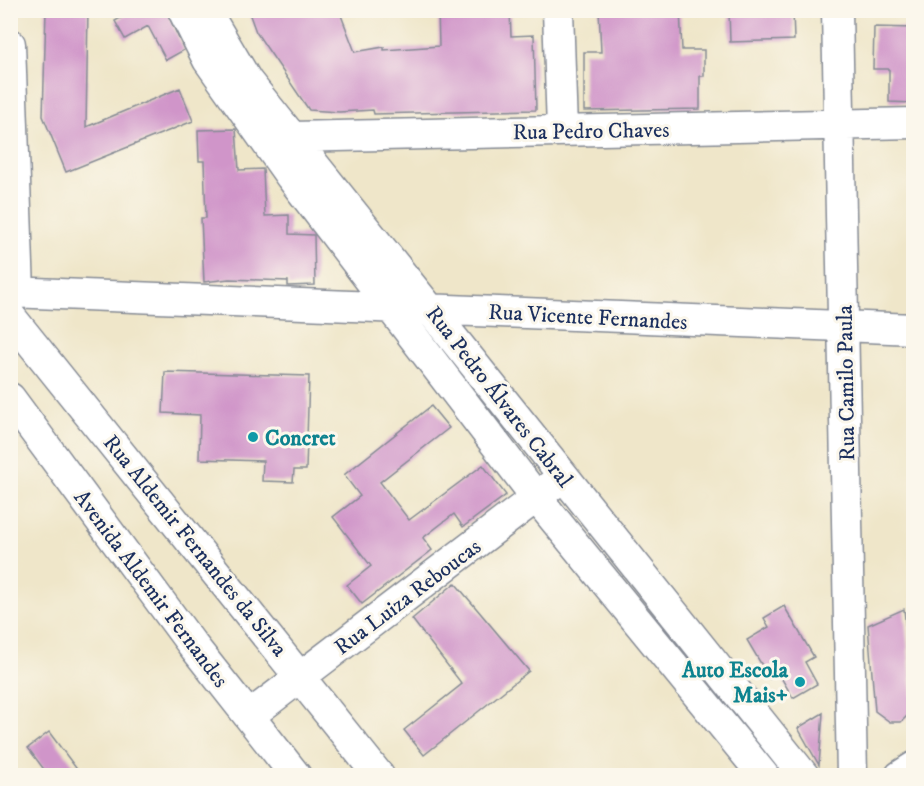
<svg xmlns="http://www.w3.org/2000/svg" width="924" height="786" viewBox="0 0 924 786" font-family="'IM FELL DW Pica',serif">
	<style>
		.building { fill: #d095c9 }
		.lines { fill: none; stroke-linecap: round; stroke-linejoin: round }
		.minor-casing { stroke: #858a94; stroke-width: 33 }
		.minor { stroke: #fff; stroke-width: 30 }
		.culture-dot { fill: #0f9aa8; stroke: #fbf7ec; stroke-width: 2 }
		.labels { text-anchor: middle; stroke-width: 6; stroke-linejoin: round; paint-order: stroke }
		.street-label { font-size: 22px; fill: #1b2f5e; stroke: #fbf7ec }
		.culture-label { font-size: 22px; font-weight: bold; fill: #0d838f; stroke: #fbf7ec; text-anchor: start }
	</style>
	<rect width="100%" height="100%" fill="#fbf7ec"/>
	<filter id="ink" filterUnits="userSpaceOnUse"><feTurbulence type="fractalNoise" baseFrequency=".0167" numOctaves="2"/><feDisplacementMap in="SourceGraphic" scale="12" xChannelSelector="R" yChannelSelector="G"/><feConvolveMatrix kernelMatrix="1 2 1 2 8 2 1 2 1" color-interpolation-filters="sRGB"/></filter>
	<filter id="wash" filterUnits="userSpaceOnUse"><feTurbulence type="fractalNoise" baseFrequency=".008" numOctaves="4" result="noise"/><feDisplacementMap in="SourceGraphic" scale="24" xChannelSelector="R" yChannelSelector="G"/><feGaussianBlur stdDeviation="1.35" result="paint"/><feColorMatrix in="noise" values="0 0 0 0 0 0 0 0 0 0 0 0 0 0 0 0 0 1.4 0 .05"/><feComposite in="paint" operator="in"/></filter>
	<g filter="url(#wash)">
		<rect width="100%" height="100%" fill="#efe6c9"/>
		<g id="blocks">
			<path class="building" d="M 46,10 L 88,10 L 86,127 L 180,88 L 193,121 L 66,172 L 43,116 Z
				M 135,10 L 166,10 L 184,50 L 166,60 L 148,26 L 125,39 L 115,21 Z
				M 248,10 L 339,10 L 355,52 L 384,47 L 384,50 L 439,46 L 438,10 L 510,10 L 511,36 L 534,35 L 536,110 L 374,114 L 373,110 L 339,112 L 309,110 L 256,32 Z
				M 599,10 L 680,10 L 682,50 L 704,50 L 704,76 L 700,76 L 700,109 L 584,111 L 584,52 L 601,52 Z
				M 729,10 L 793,10 L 794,40 L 730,42 Z
				M 874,27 L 914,28 L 914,103 L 889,102 L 889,69 L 873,69 Z
				M 236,129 L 239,170 L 263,169 L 265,216 L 289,215 L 289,234 L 314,235 L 315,285 L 288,286 L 288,281 L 229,279 L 204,282 L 201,218 L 206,218 L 204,161 L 199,161 L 198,130 Z
				M 165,372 L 309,376 L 306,470 L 294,470 L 293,482 L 262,481 L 263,461 L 199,459 L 200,415 L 163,413 Z
				M 431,406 L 449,428 L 380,482 L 409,520 L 483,465 L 506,495 L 463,527 L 454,514 L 423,538 L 432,550 L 362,604 L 347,585 L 371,566 L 333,517 L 360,496 L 344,475 Z
				M 455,583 L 529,671 L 424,755 L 404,730 L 462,684 L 412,619 Z
				M 784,606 L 814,657 L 805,662 L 817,684 L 793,698 L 779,674 L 770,679 L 747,640 L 769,627 L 764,618 Z
				M 904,609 L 914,709 L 901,722 L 890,722 L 875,711 L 868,625 Z
				M 823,713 L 819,765 L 798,728 Z
				M 49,732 L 82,776 L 49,776 L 28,748 Z"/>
		</g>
	</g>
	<g filter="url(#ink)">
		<use href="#blocks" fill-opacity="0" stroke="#858a94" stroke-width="1.5"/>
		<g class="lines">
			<defs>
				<path id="minor" d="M 183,10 L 208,60 L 291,177 L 536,497 L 764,776
					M 205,10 L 247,81 L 804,776
					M 558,10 L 562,130
					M 837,10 L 852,776
					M 10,44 L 19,292
					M 282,144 L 292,137 L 914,123
					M 10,292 L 914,329
					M 10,316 L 379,776
					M 10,398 L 191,643 L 296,776
					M 249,716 L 552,485
					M 900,776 L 914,767"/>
			</defs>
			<use href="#minor" class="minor-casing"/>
			<use href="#minor" class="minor"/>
		</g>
	</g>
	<g class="culture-dot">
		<circle cx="253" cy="437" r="6"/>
		<circle cx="800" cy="682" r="6"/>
	</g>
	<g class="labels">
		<g class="street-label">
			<text transform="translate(591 130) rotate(-1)" y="8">Rua Pedro Chaves</text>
			<text transform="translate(588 316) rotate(3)" y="8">Rua Vicente Fernandes</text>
			<text transform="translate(845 383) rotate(-91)" y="8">Rua Camilo Paula</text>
			<text transform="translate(500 396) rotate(52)" y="8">Rua Pedro Álvares Cabral</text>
			<text transform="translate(196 545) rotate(51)" y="8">Rua Aldemir Fernandes da Silva</text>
			<text transform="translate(152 588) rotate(53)" y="8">Avenida Aldemir Fernandes</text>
			<text transform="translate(407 596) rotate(-37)" y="8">Rua Luiza Reboucas</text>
		</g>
		<g class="culture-label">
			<text x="265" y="445">Concret</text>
			<text x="788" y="677" text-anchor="end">Auto Escola<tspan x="788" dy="25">Mais+</tspan></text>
		</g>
	</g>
	<rect width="924" height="786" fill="none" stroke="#fbf7ec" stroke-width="36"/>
</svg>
